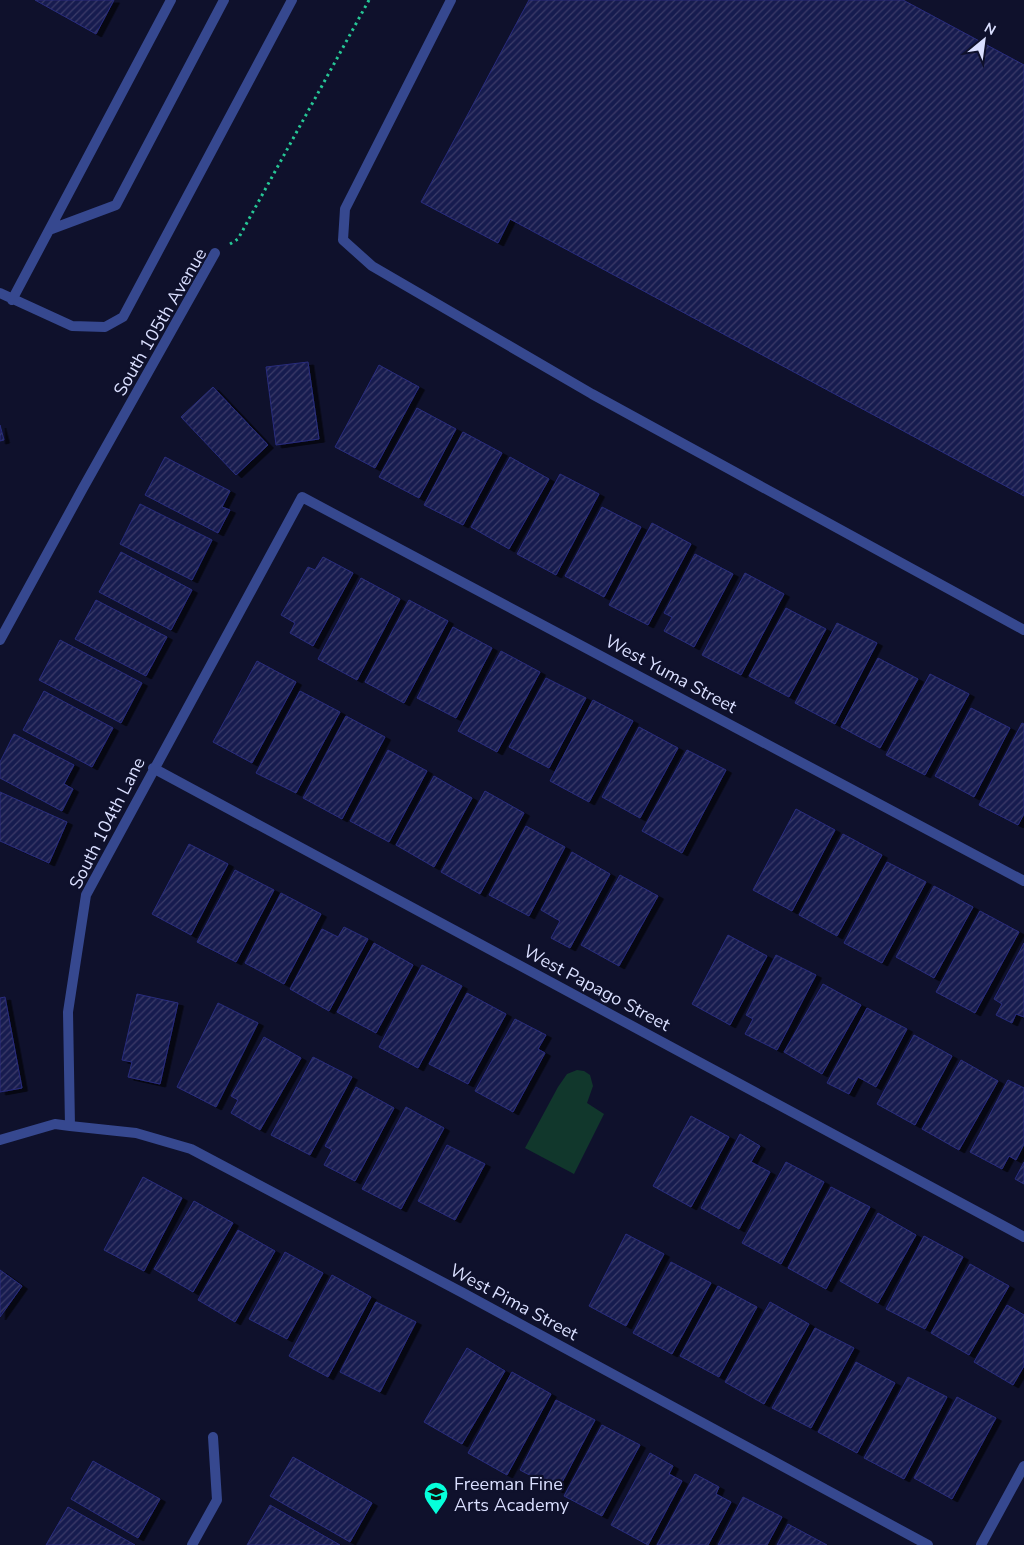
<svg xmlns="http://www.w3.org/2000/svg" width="1024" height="1545" viewBox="0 0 1024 1545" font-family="'Nunito Sans',sans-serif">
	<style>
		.green { fill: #11372c }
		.building { fill: url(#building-hatch); stroke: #292d7d; filter: url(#shadow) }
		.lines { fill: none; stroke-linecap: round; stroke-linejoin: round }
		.path { stroke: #26c796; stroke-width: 3; stroke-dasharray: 2.5 4; stroke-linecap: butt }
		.lane { stroke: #36488f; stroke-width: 10 }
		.street { stroke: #36488f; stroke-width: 10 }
		.labels { text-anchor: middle; stroke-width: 4.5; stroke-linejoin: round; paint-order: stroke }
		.street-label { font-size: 18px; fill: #dadfff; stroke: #0f112c }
		.poi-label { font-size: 18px; fill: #dadfff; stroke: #0f112c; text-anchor: start }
	</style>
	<defs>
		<pattern id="building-hatch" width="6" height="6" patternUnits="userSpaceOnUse" patternTransform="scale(1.25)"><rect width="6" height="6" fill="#191b4f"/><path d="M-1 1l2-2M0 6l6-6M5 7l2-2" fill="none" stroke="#3a3c69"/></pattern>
		<filter id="shadow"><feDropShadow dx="5.5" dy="3" stdDeviation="0" flood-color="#0009"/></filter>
	</defs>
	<rect width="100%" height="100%" fill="#0f112c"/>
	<path class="green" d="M 577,1070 L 584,1071 L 590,1075 L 593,1086 L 587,1103 L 604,1114 L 574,1174 L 525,1148 L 558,1087 L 567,1074 Z"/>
	<path class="building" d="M 35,0 L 114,0 L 96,34 Z
		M 529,0 L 903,0 L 1024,65 L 1024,496 L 510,219 L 498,243 L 421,202 Z
		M 308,362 L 319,439 L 276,445 L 266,367 Z
		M 379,365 L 419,387 L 375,468 L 335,447 Z
		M 213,387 L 268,445 L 236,475 L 181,417 Z
		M 417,408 L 456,429 L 419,498 L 379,477 Z
		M 0,425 L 4,440 L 0,441 Z
		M 463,432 L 502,453 L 463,525 L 424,505 Z
		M 165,457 L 230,491 L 222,507 L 230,510 L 218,533 L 145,495 Z
		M 510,457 L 549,479 L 509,549 L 471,527 Z
		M 560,474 L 599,494 L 556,575 L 517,554 Z
		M 140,504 L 212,540 L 192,580 L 120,544 Z
		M 602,507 L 641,527 L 604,597 L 565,576 Z
		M 652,523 L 691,544 L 648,625 L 609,605 Z
		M 121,552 L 192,590 L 171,630 L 99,592 Z
		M 695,554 L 733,574 L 694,647 L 664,631 L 672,617 L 664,613 Z
		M 323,557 L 353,573 L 313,646 L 290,633 L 295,623 L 281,615 L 308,567 L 315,570 Z
		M 745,573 L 784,594 L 741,675 L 702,655 Z
		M 361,578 L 400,599 L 357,680 L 318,659 Z
		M 96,600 L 167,637 L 146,676 L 75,639 Z
		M 409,600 L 448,621 L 404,703 L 365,682 Z
		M 786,608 L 826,629 L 789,697 L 749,676 Z
		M 837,623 L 877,643 L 835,724 L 795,703 Z
		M 453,627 L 492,648 L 456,718 L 417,698 Z
		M 60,640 L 142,683 L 121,723 L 39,680 Z
		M 501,651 L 540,672 L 497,752 L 458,731 Z
		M 878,658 L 918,679 L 880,748 L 841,727 Z
		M 257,661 L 296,682 L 252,763 L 213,742 Z
		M 930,674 L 969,694 L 925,775 L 886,755 Z
		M 546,678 L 586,698 L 549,768 L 509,747 Z
		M 44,691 L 113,728 L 92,767 L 23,730 Z
		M 300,691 L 340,712 L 296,793 L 256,773 Z
		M 593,700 L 633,721 L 589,802 L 550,781 Z
		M 971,708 L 1010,728 L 974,797 L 935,776 Z
		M 346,716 L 385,737 L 342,819 L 303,798 Z
		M 1022,723 L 1024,724 L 1024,814 L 1018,825 L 979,805 Z
		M 639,727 L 678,748 L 640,818 L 602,797 Z
		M 14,734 L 74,765 L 64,784 L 73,789 L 62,811 L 0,778 L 0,762 Z
		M 388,750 L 427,771 L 389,842 L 350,821 Z
		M 687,750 L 726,770 L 682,853 L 642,831 Z
		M 434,776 L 472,798 L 434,867 L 396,845 Z
		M 485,791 L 524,813 L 480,894 L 441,872 Z
		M 0,792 L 67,822 L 49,863 L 0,841 Z
		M 796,809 L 835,830 L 792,911 L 753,890 Z
		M 526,826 L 565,847 L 529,916 L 489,895 Z
		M 843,834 L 882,855 L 837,936 L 799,915 Z
		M 189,844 L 228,864 L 191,935 L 152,914 Z
		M 572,852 L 610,874 L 570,948 L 551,938 L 560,921 L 541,910 Z
		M 887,862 L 926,882 L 882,963 L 844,943 Z
		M 235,870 L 274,890 L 236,962 L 197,942 Z
		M 620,875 L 658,896 L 619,966 L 581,945 Z
		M 934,886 L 973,907 L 934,978 L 896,957 Z
		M 281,893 L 321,914 L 284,984 L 245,963 Z
		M 980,911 L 1019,932 L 975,1013 L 936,992 Z
		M 344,927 L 368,939 L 329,1011 L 290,989 L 322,929 L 338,937 Z
		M 728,935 L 767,956 L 730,1025 L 692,1004 Z
		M 374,943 L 413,965 L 376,1033 L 337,1012 Z
		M 1024,943 L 1024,1017 L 1016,1014 L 1012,1023 L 996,1015 L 1002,1004 L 994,999 Z
		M 776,955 L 816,975 L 777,1050 L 745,1034 L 753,1019 L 746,1015 Z
		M 422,965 L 462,986 L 418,1068 L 379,1047 Z
		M 823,984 L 861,1005 L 822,1074 L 784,1052 Z
		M 467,993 L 506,1014 L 468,1084 L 429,1064 Z
		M 137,994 L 178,1003 L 160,1084 L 128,1077 L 132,1062 L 122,1060 Z
		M 5,997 L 22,1088 L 0,1092 L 0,998 Z
		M 218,1003 L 258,1023 L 216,1107 L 177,1087 Z
		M 867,1008 L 907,1029 L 876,1087 L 858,1077 L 849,1094 L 827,1083 Z
		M 515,1019 L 546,1035 L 538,1049 L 545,1053 L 513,1112 L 475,1091 Z
		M 914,1035 L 952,1056 L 915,1125 L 877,1104 Z
		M 264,1037 L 301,1058 L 260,1130 L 231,1113 L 238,1100 L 231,1096 Z
		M 313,1057 L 352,1077 L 310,1155 L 271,1135 Z
		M 961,1060 L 998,1081 L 959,1150 L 922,1129 Z
		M 1008,1080 L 1024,1088 L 1024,1144 L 1016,1160 L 1009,1156 L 1002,1169 L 970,1152 Z
		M 356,1087 L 394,1108 L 355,1181 L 324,1165 L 332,1150 L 325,1146 Z
		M 406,1107 L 444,1128 L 401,1209 L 362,1189 Z
		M 691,1116 L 729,1137 L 691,1207 L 653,1186 Z
		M 740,1134 L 760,1146 L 751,1162 L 770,1172 L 739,1229 L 701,1208 Z
		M 447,1145 L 485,1164 L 455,1220 L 418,1201 Z
		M 786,1162 L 824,1182 L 781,1264 L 742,1243 Z
		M 1024,1162 L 1024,1184 L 1015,1179 Z
		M 143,1177 L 182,1198 L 144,1271 L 104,1250 Z
		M 831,1187 L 870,1207 L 826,1289 L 788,1268 Z
		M 194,1201 L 233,1223 L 193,1292 L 154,1269 Z
		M 878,1213 L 916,1235 L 878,1303 L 840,1281 Z
		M 238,1230 L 275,1251 L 235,1322 L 198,1300 Z
		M 626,1234 L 664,1254 L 626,1326 L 589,1306 Z
		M 924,1236 L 963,1257 L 925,1329 L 886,1309 Z
		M 285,1252 L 323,1273 L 287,1339 L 249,1319 Z
		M 671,1262 L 711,1283 L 672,1354 L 633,1333 Z
		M 970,1264 L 1009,1286 L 969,1355 L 931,1333 Z
		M 0,1270 L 22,1286 L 0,1317 Z
		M 332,1275 L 371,1297 L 328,1377 L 289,1356 Z
		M 718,1286 L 757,1307 L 719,1377 L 680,1356 Z
		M 376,1302 L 416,1322 L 380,1392 L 340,1372 Z
		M 770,1302 L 809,1324 L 764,1404 L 725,1382 Z
		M 1007,1305 L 1024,1315 L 1024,1366 L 1013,1385 L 974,1362 Z
		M 815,1328 L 854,1348 L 811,1428 L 772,1408 Z
		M 467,1348 L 505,1371 L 462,1444 L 424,1422 Z
		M 856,1362 L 895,1383 L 857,1453 L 818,1432 Z
		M 512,1372 L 551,1394 L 507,1475 L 468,1453 Z
		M 908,1377 L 947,1397 L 904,1479 L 864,1458 Z
		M 957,1397 L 996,1418 L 952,1499 L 914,1478 Z
		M 556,1400 L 595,1420 L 558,1490 L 520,1470 Z
		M 602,1425 L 640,1445 L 602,1516 L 564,1496 Z
		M 650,1453 L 673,1466 L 669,1474 L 682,1481 L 648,1545 L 611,1525 Z
		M 293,1457 L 372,1503 L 350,1542 L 270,1496 Z
		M 93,1461 L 160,1499 L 138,1538 L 71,1499 Z
		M 695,1474 L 719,1487 L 716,1494 L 731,1502 L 708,1545 L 657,1545 Z
		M 743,1497 L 782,1517 L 767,1545 L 718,1545 Z
		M 270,1505 L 340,1545 L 247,1545 Z
		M 68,1507 L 135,1545 L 46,1545 Z
		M 788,1524 L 827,1545 L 777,1545 Z"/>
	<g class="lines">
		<path class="path" d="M 230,244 L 238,239 L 369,0"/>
		<path class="lane" d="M 451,0 L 345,209 L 343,240 L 372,266 L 592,394 L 1024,630
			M 49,230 L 116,205 L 224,0
			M 0,293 L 72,326 L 105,327 L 123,317 L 292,0
			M 12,300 L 171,0"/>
		<path class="street" d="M 0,640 L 83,488 L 215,253
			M 153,768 L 1024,1237
			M 70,1126 L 136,1133 L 191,1149 L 463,1293 L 928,1545
			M 0,1140 L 55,1124 L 70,1126 L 68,1012 L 86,895 L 302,497 L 1024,881
			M 192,1545 L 217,1500 L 213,1437
			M 981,1545 L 1024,1466"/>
	</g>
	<defs>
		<symbol id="school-pin" viewBox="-11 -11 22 30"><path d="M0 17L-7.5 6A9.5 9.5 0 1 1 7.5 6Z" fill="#06ffdb" stroke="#0f112c"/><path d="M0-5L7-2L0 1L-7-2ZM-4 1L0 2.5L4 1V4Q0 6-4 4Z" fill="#111"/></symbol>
	</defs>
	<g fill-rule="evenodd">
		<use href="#school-pin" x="422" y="1480" width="28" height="38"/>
	</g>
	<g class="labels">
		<g class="street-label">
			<text transform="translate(160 322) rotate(-60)" y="6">South 105th Avenue</text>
			<text transform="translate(671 674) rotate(28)" y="6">West Yuma Street</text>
			<text transform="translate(107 823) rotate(-63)" y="6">South 104th Lane</text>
			<text transform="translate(597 988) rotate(28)" y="6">West Papago Street</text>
			<text transform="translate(514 1302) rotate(28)" y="6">West Pima Street</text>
		</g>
		<g class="poi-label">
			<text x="454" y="1490">Freeman Fine<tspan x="454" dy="21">Arts Academy</tspan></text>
		</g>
	</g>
	<g transform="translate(984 40) rotate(29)" stroke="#0f112c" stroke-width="4" paint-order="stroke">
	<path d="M0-4L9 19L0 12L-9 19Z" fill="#dadfff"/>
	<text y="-8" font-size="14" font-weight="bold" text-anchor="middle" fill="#dadfff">N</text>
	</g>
</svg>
